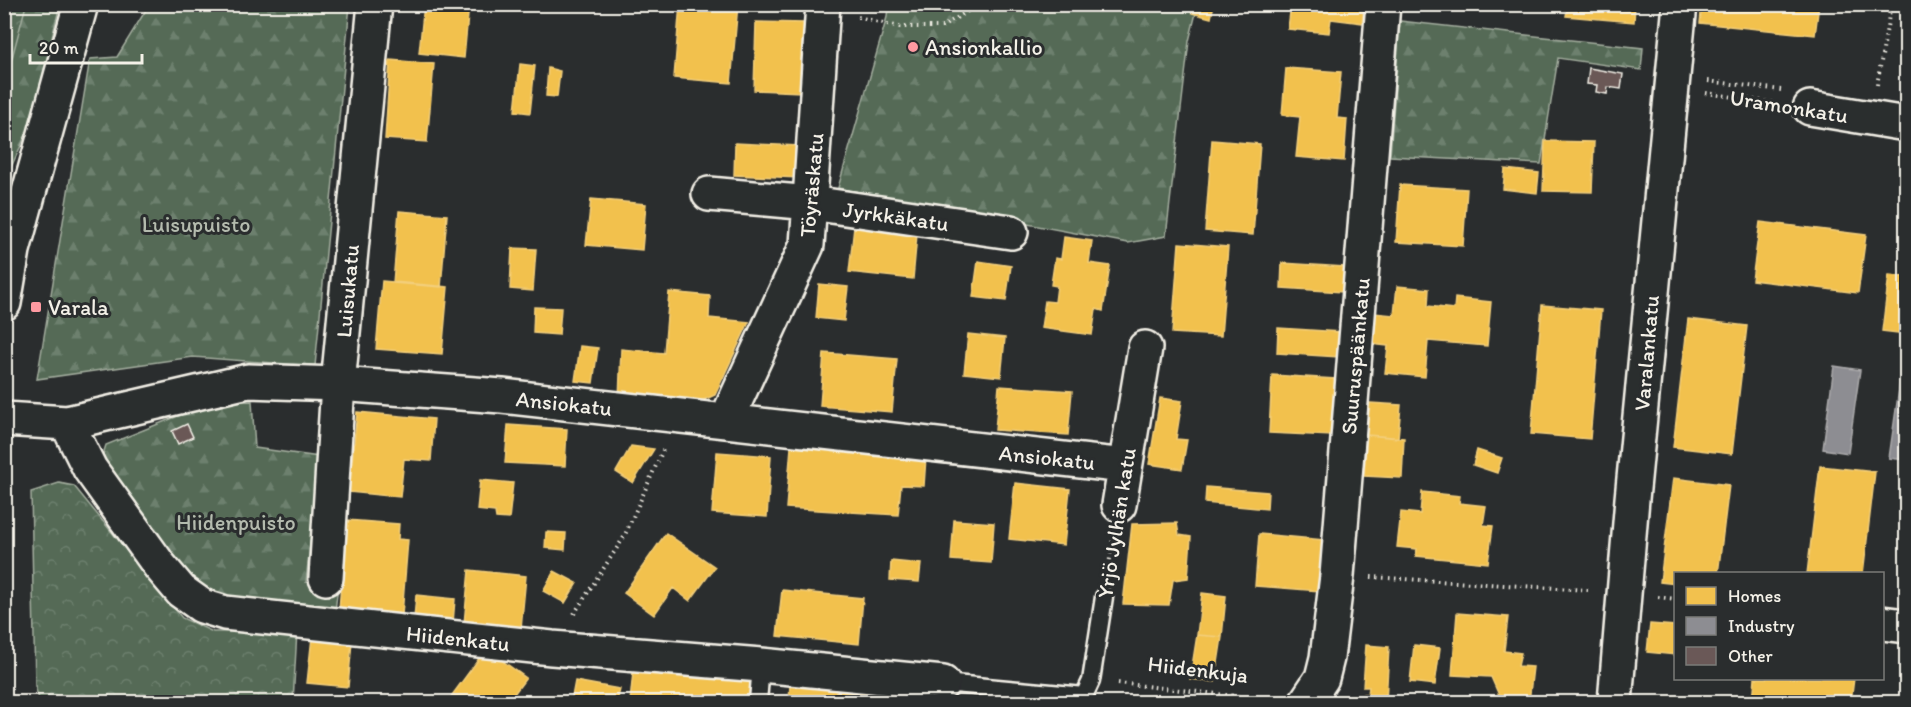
<svg xmlns="http://www.w3.org/2000/svg" width="1911" height="707" viewBox="0 0 1911 707" font-family="Itim,sans-serif">
	<style>
		.forest { fill: url(#forest-firs); stroke: #a4ae9f; stroke-width: 1.5 }
		.park { fill: url(#park-crowns); stroke: #a4ae9f; stroke-width: 1.5 }
		.homes { fill: #f2c14e; stroke: #f3cf7c; stroke-width: 1.5 }
		.industry { fill: #8d8d92; stroke: #acabac; stroke-width: 1.5 }
		.building { fill: #6a5857; stroke: #f4f1e8; stroke-width: 1.5 }
		.lines { fill: none; stroke-linecap: round; stroke-linejoin: round }
		.lane-casing { stroke: #f4f1e8; stroke-width: 21 }
		.street-casing { stroke: #f4f1e8; stroke-width: 38 }
		.secondary-casing { stroke: #f4f1e8; stroke-width: 38 }
		.path { stroke: #f4f1e8; stroke-width: 4; stroke-dasharray: 1.5 4.5; stroke-linecap: butt }
		.lane { stroke: #2a2d2e; stroke-width: 16 }
		.street { stroke: #2a2d2e; stroke-width: 33 }
		.secondary { stroke: #2a2d2e; stroke-width: 33 }
		.poi-dot { fill: #ff9aa2; stroke: #2a2d2e; stroke-width: 2 }
		.labels { text-anchor: middle; stroke-width: 6; stroke-linejoin: round; paint-order: stroke }
		.poi-label { font-size: 22px; fill: #f4f1e8; stroke: #2a2d2e; text-anchor: start }
		.street-label { font-size: 22px; fill: #f4f1e8; stroke: #2a2d2e }
		.park-label { font-size: 22px; fill: #b4bbae; stroke: #2a2d2e }
	</style>
	<defs>
		<pattern id="forest-firs" width="22" height="20" patternUnits="userSpaceOnUse" patternTransform="scale(1.5)"><rect width="22" height="20" fill="#546a56"/><path d="M5 1l3.5 6h-7zM16 11l3.5 6h-7z" fill="#6d806e"/></pattern>
		<pattern id="park-crowns" width="20" height="18" patternUnits="userSpaceOnUse" patternTransform="scale(1.5)"><rect width="20" height="18" fill="#546a56"/><path d="M2 6a3 3 0 1 1 6 0M12 15a3 3 0 1 1 6 0" fill="none" stroke="#6d806e"/></pattern>
	</defs>
	<rect width="100%" height="100%" fill="#2a2d2e"/>
	<filter id="ink" filterUnits="userSpaceOnUse"><feTurbulence type="fractalNoise" baseFrequency=".0167" numOctaves="2"/><feDisplacementMap in="SourceGraphic" scale="12" xChannelSelector="R" yChannelSelector="G"/><feConvolveMatrix kernelMatrix="1 2 1 2 8 2 1 2 1" color-interpolation-filters="sRGB"/></filter>
	<g filter="url(#ink)">
		<path class="forest" d="M 5,5 L 60,5 L 31,124 L 5,180 Z
			M 149,5 L 350,5 L 315,366 L 193,357 L 37,379 L 90,59 L 117,57 Z
			M 888,5 L 1198,5 L 1189,41 L 1166,236 L 1128,243 L 838,188 L 887,17 Z
			M 1400,21 L 1643,48 L 1641,70 L 1558,58 L 1541,164 L 1390,156 Z
			M 252,401 L 255,448 L 319,457 L 306,582 L 338,586 L 335,611 L 232,599 L 208,592 L 189,581 L 100,464 L 106,445 L 193,410 L 223,402 Z"/>
		<path class="park" d="M 5,4 L 26,5 L 5,84 L 4,5 Z
			M 59,483 L 74,486 L 182,618 L 213,632 L 297,631 L 293,702 L 40,702 L 35,686 L 31,492 Z"/>
		<path class="homes" d="M 424,4 L 469,4 L 464,58 L 419,53 Z
			M 680,4 L 738,4 L 731,83 L 674,78 Z
			M 1194,4 L 1214,4 L 1211,18 L 1192,13 Z
			M 1291,4 L 1364,4 L 1362,23 L 1331,19 L 1329,33 L 1288,29 Z
			M 1568,4 L 1635,4 L 1634,22 L 1566,16 Z
			M 1702,4 L 1819,4 L 1815,35 L 1700,23 Z
			M 756,22 L 804,23 L 801,92 L 754,90 Z
			M 390,60 L 434,64 L 427,142 L 385,139 Z
			M 520,64 L 535,66 L 530,113 L 515,111 Z
			M 548,68 L 560,71 L 557,97 L 546,96 Z
			M 1286,68 L 1341,72 L 1337,118 L 1347,119 L 1344,161 L 1296,157 L 1300,117 L 1282,115 Z
			M 1212,140 L 1260,144 L 1253,235 L 1205,231 Z
			M 1545,141 L 1594,142 L 1592,192 L 1543,191 Z
			M 735,143 L 801,146 L 800,178 L 734,175 Z
			M 1505,169 L 1539,173 L 1537,193 L 1503,189 Z
			M 1400,185 L 1467,189 L 1463,246 L 1396,242 Z
			M 591,199 L 646,204 L 642,250 L 586,245 Z
			M 399,211 L 447,215 L 441,287 L 393,283 Z
			M 1760,222 L 1866,235 L 1858,293 L 1752,280 Z
			M 854,227 L 917,234 L 913,279 L 849,272 Z
			M 1064,237 L 1092,241 L 1089,263 L 1110,266 L 1103,311 L 1096,309 L 1092,335 L 1041,328 L 1045,301 L 1055,302 L 1057,286 L 1051,285 L 1055,258 L 1061,259 Z
			M 1179,243 L 1228,247 L 1221,336 L 1172,333 Z
			M 512,248 L 536,249 L 533,291 L 510,289 Z
			M 978,261 L 1011,266 L 1006,301 L 973,297 Z
			M 1282,263 L 1345,267 L 1343,292 L 1281,288 Z
			M 1889,275 L 1906,277 L 1906,334 L 1882,331 Z
			M 382,281 L 448,287 L 442,354 L 376,349 Z
			M 819,284 L 848,287 L 844,321 L 816,318 Z
			M 1397,286 L 1429,289 L 1428,306 L 1454,309 L 1455,298 L 1491,302 L 1487,346 L 1428,341 L 1425,377 L 1385,373 L 1388,346 L 1371,344 L 1374,313 L 1394,315 Z
			M 669,292 L 710,296 L 709,318 L 749,322 L 715,395 L 695,404 L 619,399 L 621,349 L 664,353 Z
			M 1542,305 L 1601,310 L 1590,439 L 1531,434 Z
			M 534,307 L 561,308 L 559,335 L 533,333 Z
			M 1688,319 L 1747,326 L 1732,454 L 1673,447 Z
			M 1278,328 L 1341,332 L 1339,357 L 1277,353 Z
			M 968,334 L 1005,338 L 1001,377 L 964,373 Z
			M 580,346 L 598,348 L 593,383 L 575,381 Z
			M 824,353 L 897,359 L 892,412 L 820,406 Z
			M 1272,375 L 1336,379 L 1333,436 L 1269,433 Z
			M 999,386 L 1072,391 L 1068,435 L 995,430 Z
			M 1160,398 L 1182,401 L 1176,439 L 1187,440 L 1182,469 L 1149,464 Z
			M 1370,403 L 1401,405 L 1398,438 L 1367,435 Z
			M 357,412 L 434,419 L 431,461 L 404,459 L 400,497 L 349,492 Z
			M 508,425 L 567,429 L 565,466 L 505,463 Z
			M 1367,435 L 1404,438 L 1402,478 L 1364,476 Z
			M 631,446 L 654,449 L 633,483 L 616,472 Z
			M 791,447 L 926,457 L 924,486 L 901,485 L 898,515 L 786,508 Z
			M 1477,450 L 1502,458 L 1497,473 L 1473,465 Z
			M 717,452 L 771,456 L 767,517 L 712,513 Z
			M 1820,466 L 1875,472 L 1863,574 L 1807,574 Z
			M 1673,478 L 1729,485 L 1718,574 L 1676,574 L 1676,584 L 1660,582 Z
			M 480,480 L 513,483 L 509,519 L 496,518 L 495,512 L 477,510 Z
			M 1015,483 L 1070,489 L 1064,545 L 1009,539 Z
			M 1206,487 L 1268,492 L 1267,509 L 1205,503 Z
			M 1422,492 L 1460,496 L 1459,503 L 1486,506 L 1483,525 L 1493,526 L 1488,563 L 1416,556 L 1417,549 L 1397,547 L 1401,512 L 1420,514 Z
			M 346,520 L 399,524 L 398,539 L 408,540 L 402,615 L 339,610 Z
			M 954,520 L 994,523 L 991,563 L 951,560 Z
			M 1177,523 L 1179,535 L 1191,537 L 1188,578 L 1173,580 L 1169,605 L 1123,604 L 1132,524 Z
			M 546,532 L 566,533 L 565,550 L 545,548 Z
			M 666,533 L 715,567 L 690,601 L 673,588 L 654,615 L 624,593 Z
			M 1259,534 L 1324,540 L 1320,591 L 1255,586 Z
			M 891,561 L 921,564 L 919,582 L 890,580 Z
			M 469,570 L 526,576 L 521,629 L 464,624 Z
			M 554,571 L 577,583 L 565,603 L 543,591 Z
			M 782,590 L 863,598 L 859,644 L 777,636 Z
			M 1202,593 L 1226,596 L 1222,637 L 1197,635 Z
			M 416,595 L 455,599 L 453,623 L 414,619 Z
			M 1457,613 L 1508,617 L 1504,651 L 1521,653 L 1518,666 L 1533,667 L 1529,702 L 1502,702 L 1491,677 L 1452,675 Z
			M 1650,624 L 1676,626 L 1676,655 L 1647,652 Z
			M 1197,635 L 1222,637 L 1215,682 L 1190,679 Z
			M 312,637 L 352,641 L 348,687 L 307,683 Z
			M 1366,645 L 1389,647 L 1386,702 L 1396,702 L 1362,702 L 1363,694 L 1368,694 L 1369,687 L 1363,687 Z
			M 1414,645 L 1440,648 L 1435,685 L 1410,682 Z
			M 486,649 L 526,678 L 508,702 L 447,702 Z
			M 634,662 L 751,676 L 748,702 L 630,702 Z
			M 1755,678 L 1854,678 L 1851,702 L 1753,702 Z
			M 575,681 L 620,689 L 617,702 L 571,702 Z
			M 790,684 L 869,691 L 868,702 L 789,702 Z
			M 880,690 L 931,696 L 930,702 L 879,702 Z"/>
		<path class="industry" d="M 1834,366 L 1860,370 L 1848,453 L 1823,449 Z
			M 1901,375 L 1906,376 L 1906,460 L 1889,458 Z"/>
		<path class="building" d="M 1589,68 L 1623,74 L 1621,89 L 1608,87 L 1607,94 L 1596,92 L 1597,85 L 1587,84 Z
			M 187,424 L 193,437 L 178,444 L 172,431 Z"/>
		<g class="lines">
			<defs>
				<path id="lane" d="M 943,683 L 1084,696 L 1091,681 L 1104,597
					M 758,702 L 761,665"/>
				<path id="street" d="M 1810,108 L 1906,124
					M 709,194 L 811,203 L 1011,232
					M 4,419 L 67,423 L 248,381 L 338,384 L 502,396 L 1125,466
					M 726,421 L 807,245 L 823,4
					M 67,423 L 90,469 L 159,565 L 181,591 L 202,606 L 225,613 L 552,648 L 761,665 L 943,683
					M 1119,505 L 1145,348
					M 326,578 L 338,384 L 375,4
					M 1882,623 L 1906,626
					M 1306,702 L 1322,678 L 1327,658 L 1337,576 L 1383,4
					M 1615,702 L 1632,499 L 1680,4"/>
				<path id="secondary" d="M 4,303 L 13,250 L 81,4"/>
			</defs>
			<use href="#lane" class="lane-casing"/>
			<use href="#street" class="street-casing"/>
			<use href="#secondary" class="secondary-casing"/>
			<path class="path" d="M 858,17 L 900,27 L 942,27 L 979,4
				M 1708,81 L 1781,90
				M 1877,85 L 1891,4
				M 1706,93 L 1776,103
				M 1108,572 L 1113,538
				M 1371,577 L 1588,590
				M 1658,597 L 1676,599
				M 574,614 L 624,537 L 663,450
				M 1118,683 L 1271,700"/>
			<use href="#lane" class="lane"/>
			<use href="#street" class="street"/>
			<use href="#secondary" class="secondary"/>
		</g>
	</g>
	<g class="poi-dot">
		<circle cx="913" cy="47" r="6"/>
		<rect x="30" y="301" width="12" height="12" rx="3"/>
	</g>
	<g class="labels">
		<g class="poi-label">
			<text x="925" y="55">Ansionkallio</text>
			<text x="48" y="315">Varala</text>
		</g>
		<g class="street-label">
			<text transform="translate(1789 106) rotate(9)" y="8">Uramonkatu</text>
			<text transform="translate(811 185) rotate(-85)" y="8">Töyräskatu</text>
			<text transform="translate(896 216) rotate(8)" y="8">Jyrkkäkatu</text>
			<text transform="translate(347 291) rotate(-85)" y="8">Luisukatu</text>
			<text transform="translate(1646 353) rotate(-85)" y="8">Varalankatu</text>
			<text transform="translate(1355 356) rotate(-85)" y="8">Suuruspäänkatu</text>
			<text transform="translate(564 403) rotate(6)" y="8">Ansiokatu</text>
			<text transform="translate(1047 457) rotate(6)" y="8">Ansiokatu</text>
			<text transform="translate(1116 523) rotate(-81)" y="8">Yrjö Jylhän katu</text>
			<text transform="translate(458 638) rotate(6)" y="8">Hiidenkatu</text>
			<text transform="translate(1198 669) rotate(7)" y="8">Hiidenkuja</text>
		</g>
		<g class="park-label">
			<text x="196" y="232">Luisupuisto</text>
			<text x="236" y="530">Hiidenpuisto</text>
		</g>
	</g>
	<rect width="1911" height="707" fill="none" stroke="#2a2d2e" stroke-width="24"/>
	<rect x="12" y="12" width="1887" height="683" fill="none" stroke="#f4f1e8" stroke-width="2" filter="url(#ink)"/>
	<rect x="1674" y="572" width="210" height="108" fill="#2a2d2e" stroke="#7b7b78" stroke-width="1.5"/>
	<rect x="1686" y="587" width="30" height="18" fill="#f2c14e" stroke="#7b7b78" stroke-width="1.5"/>
	<text x="1728" y="602" font-size="18" fill="#f4f1e8">Homes</text>
	<rect x="1686" y="617" width="30" height="18" fill="#8d8d92" stroke="#7b7b78" stroke-width="1.5"/>
	<text x="1728" y="632" font-size="18" fill="#f4f1e8">Industry</text>
	<rect x="1686" y="647" width="30" height="18" fill="#6a5857" stroke="#7b7b78" stroke-width="1.5"/>
	<text x="1728" y="662" font-size="18" fill="#f4f1e8">Other</text>
	<path d="M30 54v9h112v-9" fill="none" stroke="#f4f1e8" stroke-width="3"/>
	<text x="39" y="54" font-size="18" fill="#f4f1e8" stroke="#2a2d2e" stroke-width="4.5" paint-order="stroke">20 m</text>
</svg>
